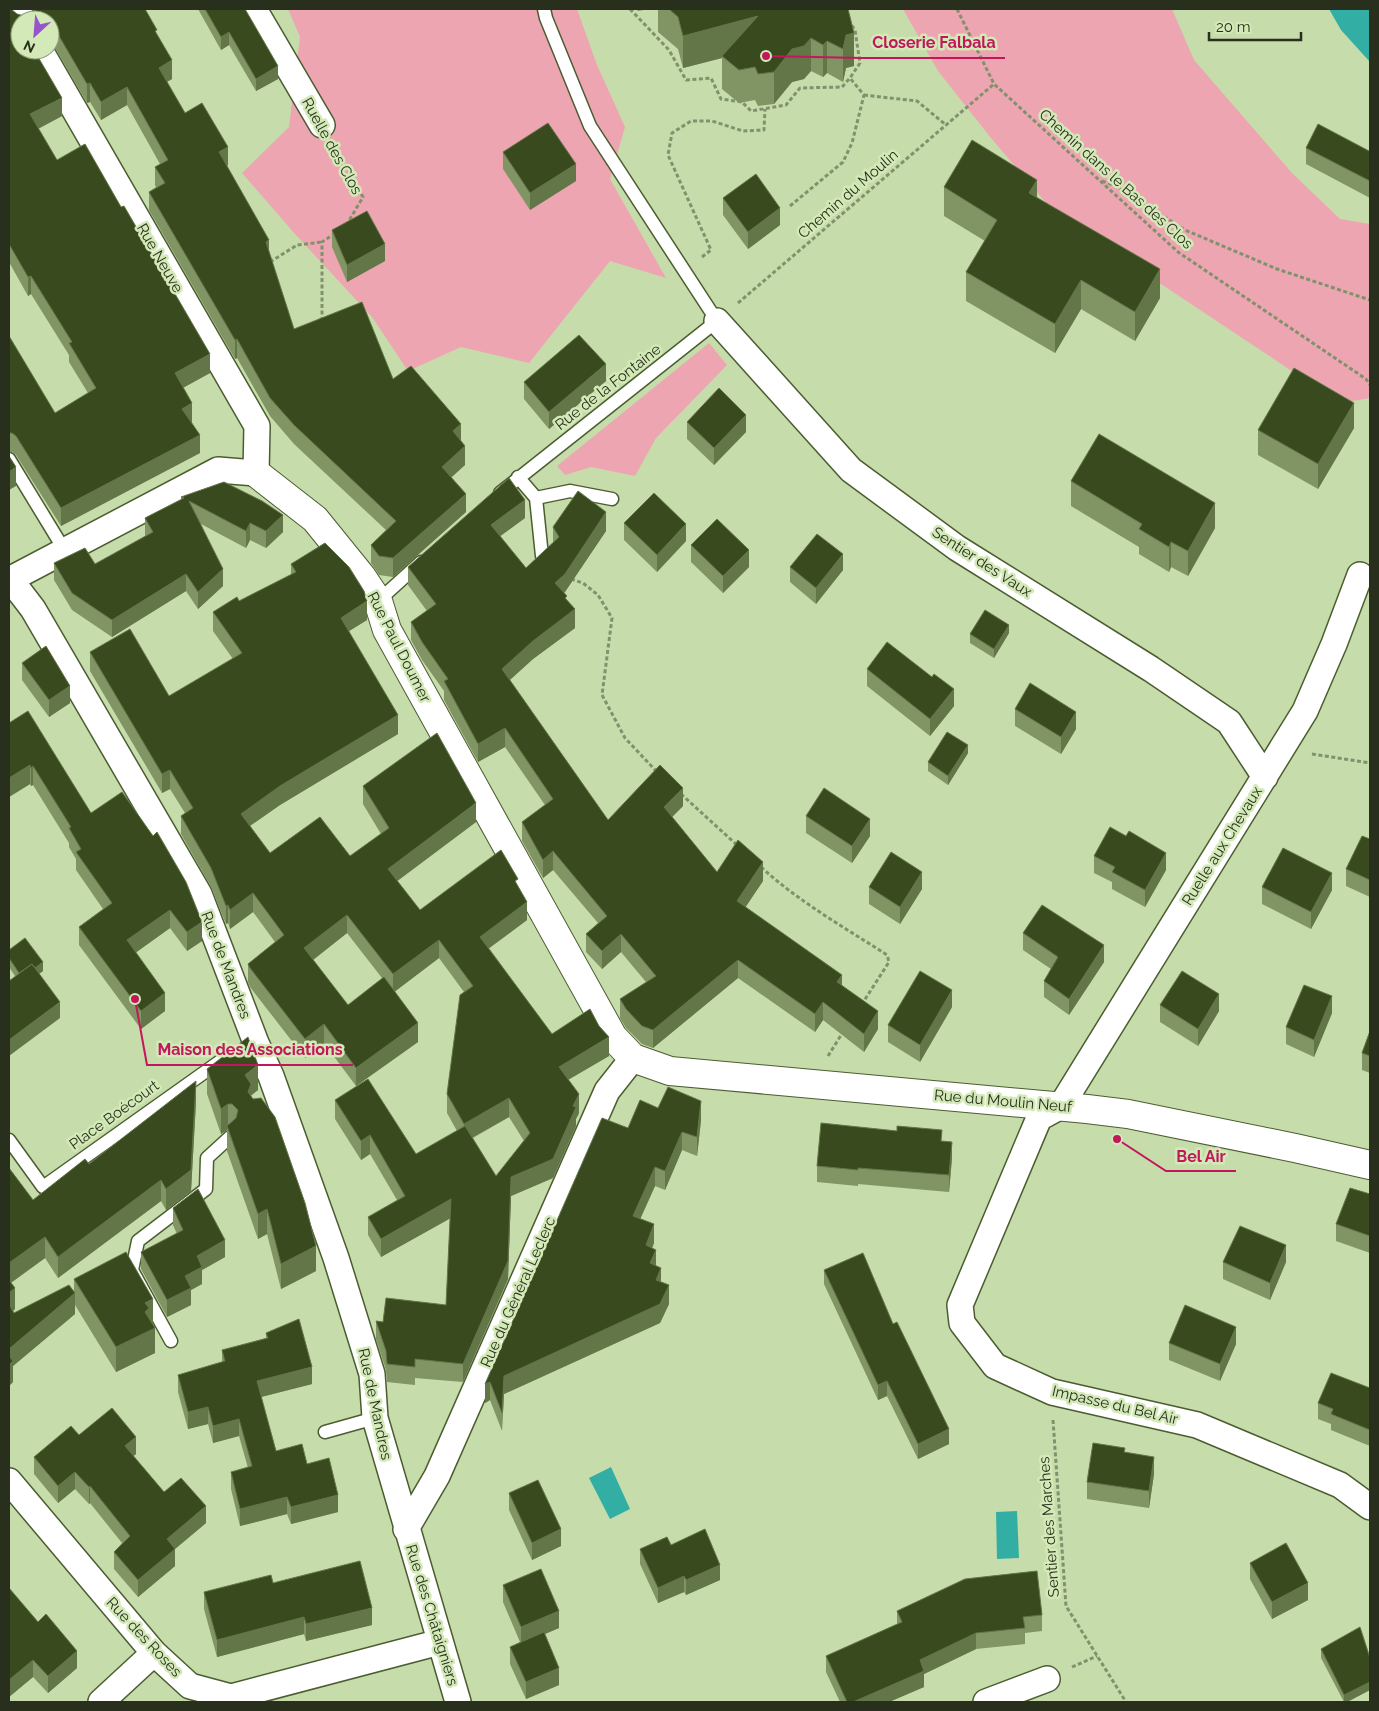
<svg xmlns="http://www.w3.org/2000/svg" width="1379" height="1711" viewBox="0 0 1379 1711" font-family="Raleway,sans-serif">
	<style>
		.green { fill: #eea5b2 }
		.water { fill: #33aea4 }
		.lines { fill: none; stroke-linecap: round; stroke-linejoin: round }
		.service-casing { stroke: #4b5d30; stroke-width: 15 }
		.minor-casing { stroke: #4b5d30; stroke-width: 28 }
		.tertiary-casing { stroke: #4b5d30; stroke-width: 30 }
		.path { stroke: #82916d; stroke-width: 3; stroke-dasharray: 4 2.5; stroke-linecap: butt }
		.service { stroke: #fff; stroke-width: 12 }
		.minor { stroke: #fff; stroke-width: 25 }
		.tertiary { stroke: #fff; stroke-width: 28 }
		.wall { fill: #809464; fill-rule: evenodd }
		.shaded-wall { fill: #637648 }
		.building { fill: #394b1e; stroke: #637648 }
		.labels { text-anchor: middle; stroke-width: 5; stroke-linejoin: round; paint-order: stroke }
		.street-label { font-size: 15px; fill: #28301d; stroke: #d3e9b7 }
		.leader { fill: none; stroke: #c2185b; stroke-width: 2 }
		.callout-dot { fill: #c2185b; stroke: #d3e9b7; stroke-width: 2 }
		.callout-label { font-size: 16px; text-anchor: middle; font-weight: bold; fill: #c2185b; stroke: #d3e9b7; stroke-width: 5; stroke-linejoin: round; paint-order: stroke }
	</style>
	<rect width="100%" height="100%" fill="#c6dcaa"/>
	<path class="green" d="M 288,9 L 577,9 L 597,65 L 625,127 L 610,179 L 666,278 L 610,261 L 529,363 L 461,347 L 408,371 L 372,317 L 295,234 L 242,173 L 289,127 L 300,37 Z
		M 903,9 L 1172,9 L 1194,60 L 1292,173 L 1340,219 L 1370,224 L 1370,398 L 1340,403 L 1164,286 L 1069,230 L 991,138 L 938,71 Z
		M 709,343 L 727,365 L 656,438 L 635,476 L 591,467 L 565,475 L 557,466 Z"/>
	<path class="water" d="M 1329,9 L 1370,9 L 1370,62 L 1341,30 Z
		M 611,1467 L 630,1509 L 610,1519 L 589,1478 Z
		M 1017,1511 L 1019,1558 L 997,1559 L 996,1512 Z"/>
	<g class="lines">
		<defs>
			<path id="service" d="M 9,459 L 65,551
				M 518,477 L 536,498 L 570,491 L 612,499
				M 500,493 L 717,321 L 590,126 L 546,18 L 544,9
				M 536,498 L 542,556
				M 378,601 L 421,562
				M 9,1140 L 43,1187 L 226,1057
				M 171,1341 L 132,1270 L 138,1241 L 206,1189 L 207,1158 L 230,1137
				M 325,1432 L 375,1418"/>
			<path id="minor" d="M 16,9 L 23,20
				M 254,9 L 322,125
				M 717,321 L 851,470 L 957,548 L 1151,669 L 1229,722 L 1265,777
				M 1360,575 L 1334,644 L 1305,711 L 1061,1106 L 1039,1118 L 960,1305 L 962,1323 L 995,1366 L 1052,1392 L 1197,1425 L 1340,1485 L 1370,1507
				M 10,579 L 33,609 L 199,894 L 256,1043 L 271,1076 L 336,1258 L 372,1374 L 375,1418 L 458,1702
				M 9,580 L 218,470 L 256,473 L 257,426 L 40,50
				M 9,1481 L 154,1653 L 190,1686 L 231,1697 L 440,1642
				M 406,1529 L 437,1476 L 607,1091 L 633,1058
				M 101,1702 L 154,1653
				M 986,1702 L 1047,1679"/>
			<path id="tertiary" d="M 256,473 L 315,519 L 362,577 L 378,601 L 387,630 L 613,1037 L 633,1058 L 670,1071 L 1087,1109 L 1128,1114 L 1295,1148 L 1370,1165"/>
		</defs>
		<use href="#service" class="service-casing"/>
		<use href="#minor" class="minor-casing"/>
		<use href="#tertiary" class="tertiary-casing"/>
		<path class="path" d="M 630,9 L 669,50 L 686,80 L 711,78 L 721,99 L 742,102 L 751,111 L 786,105 L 800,88 L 842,87 L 850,78 L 860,63 L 855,30 L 850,23
			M 957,9 L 994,84 L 1178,252 L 1366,379 L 1370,385
			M 864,95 L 917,101 L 946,125
			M 335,149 L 363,197 L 347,224
			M 1102,181 L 1116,186 L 1185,230 L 1277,269 L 1370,300
			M 790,206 L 843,162 L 852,143 L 864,95 L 850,78
			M 702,257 L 711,250 L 668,155 L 672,133 L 691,121 L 712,121 L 743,131 L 764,130 L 765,109
			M 270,262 L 297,245 L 322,242
			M 738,303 L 994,84
			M 322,321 L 322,242 L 334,234
			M 571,579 L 583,583 L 598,595 L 612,618 L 602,695 L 625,738 L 657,772
			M 1312,754 L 1370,763
			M 681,794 L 738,846
			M 761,867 C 799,902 844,927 887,955 L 889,962 L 862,1004
			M 828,1056 L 843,1032
			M 1053,1420 L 1066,1606 L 1126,1702
			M 1072,1667 L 1097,1656"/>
		<use href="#service" class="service"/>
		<use href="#minor" class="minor"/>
		<use href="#tertiary" class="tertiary"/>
	</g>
	<path class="wall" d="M 9,9 L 17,14 L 24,16 L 30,14 L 33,11 L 32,9 L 145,9 L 157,35 L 172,79 L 167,82 L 185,113 L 228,165 L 227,166 L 269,253 L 294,329 L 393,379 L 461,440 L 465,465 L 451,477 L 466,512 L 393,577 L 379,575 L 371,563 L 371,545 L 386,530 L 294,444 L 270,416 L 237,358 L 235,359 L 149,210 L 149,192 L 156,187 L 155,185 L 155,167 L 160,164 L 127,105 L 101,120 L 90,102 L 87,103 L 52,43 L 50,40 L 50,20 L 20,20 L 62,116 L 38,129 L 57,160 L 210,373 L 183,388 L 200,453 L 61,526 L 16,455 L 12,452 L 9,452 L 9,336 L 55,413 L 88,393 L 69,362 L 69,355 L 31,294 L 28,296 L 9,262 Z
		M 198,9 L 245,9 L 278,79 L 256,91 L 229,45 L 221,50 Z
		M 636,9 L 650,9 L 638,11 Z
		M 658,9 L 848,9 L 854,66 L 846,68 L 843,82 L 827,73 L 823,77 L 811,71 L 804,79 L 792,82 L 774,104 L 758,106 L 755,100 L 739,103 L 722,89 L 722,58 L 683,68 L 678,49 L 658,32 Z
		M 1306,148 L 1369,151 L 1370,148 L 1370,198 L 1306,164 Z
		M 503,152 L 576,181 L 530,210 L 503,169 Z
		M 944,187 L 1037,197 L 1160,298 L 1135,341 L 1081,309 L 1055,353 L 966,301 L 966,272 L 985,241 L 944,216 Z
		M 723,198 L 780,225 L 748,249 L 723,215 Z
		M 332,230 L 385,261 L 347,282 L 332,247 Z
		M 606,381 L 549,429 L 524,399 L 524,382 Z
		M 687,422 L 746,432 L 714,465 L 687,439 Z
		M 1354,428 L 1318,489 L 1258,455 L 1258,430 Z
		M 1071,481 L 1215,528 L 1188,576 L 1171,567 L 1169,572 L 1139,554 L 1139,547 L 1071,506 Z
		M 181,497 L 283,532 L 266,548 L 250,540 L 246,548 L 201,524 L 223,586 L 198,609 L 186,591 L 112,637 L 72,610 L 54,580 L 54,563 L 95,564 L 145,536 L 145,518 L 181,500 Z
		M 525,518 L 500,536 L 526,568 L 553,543 L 553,527 L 606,531 L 564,593 L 567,601 L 575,628 L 533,659 L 510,680 L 608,820 L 683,806 L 672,817 L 717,872 L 763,881 L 745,907 L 842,985 L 878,1029 L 864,1052 L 823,1020 L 815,1032 L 738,978 L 653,1048 L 642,1044 L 626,1028 L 620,1018 L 620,999 L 646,982 L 621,952 L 602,969 L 586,952 L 586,934 L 598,923 L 553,870 L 543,878 L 522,841 L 522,822 L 545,805 L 505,747 L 478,762 L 444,700 L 444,691 L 422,660 L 411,640 L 411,622 L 427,611 L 408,585 L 408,567 Z
		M 624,523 L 686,541 L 657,572 L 624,540 Z
		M 691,545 L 749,567 L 723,593 L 691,562 Z
		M 291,564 L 367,620 L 349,631 L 398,734 L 280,805 L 250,826 L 270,853 L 350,856 L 381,834 L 363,804 L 363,786 L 476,822 L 397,881 L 420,910 L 518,886 L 527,920 L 489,948 L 552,1034 L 609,1056 L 568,1080 L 579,1113 L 576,1119 L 576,1126 L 553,1178 L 511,1196 L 508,1279 L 463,1382 L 415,1378 L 415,1385 L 387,1382 L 386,1370 L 376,1339 L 376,1321 L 383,1322 L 446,1305 L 450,1218 L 381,1257 L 368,1235 L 368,1217 L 397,1200 L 370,1154 L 361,1160 L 335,1119 L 335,1100 L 416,1154 L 457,1131 L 447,1113 L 447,1094 L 464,992 L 439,958 L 395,991 L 418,1042 L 356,1086 L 324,1043 L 305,1058 L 250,987 L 248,982 L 248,964 L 275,942 L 253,912 L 230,929 L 228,923 L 226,924 L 211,887 L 181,834 L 181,816 L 185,813 L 170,789 L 162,793 L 90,671 L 90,652 L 169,696 L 233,659 L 213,631 L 213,612 L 239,601 L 291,575 ZM 347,933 L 382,978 L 348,1005 L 313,960 ZM 509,1117 L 524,1141 L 496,1176 L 473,1138 Z
		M 790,567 L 843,570 L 816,604 L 790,582 Z
		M 1009,633 L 994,658 L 970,643 L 970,634 Z
		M 22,663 L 70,703 L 49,717 L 22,680 Z
		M 867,669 L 954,706 L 930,736 L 867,686 Z
		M 1015,709 L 1076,729 L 1061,754 L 1015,726 Z
		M 9,723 L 91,813 L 202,941 L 187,951 L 170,928 L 136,952 L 165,1011 L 141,1029 L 79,945 L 79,927 L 103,909 L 76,870 L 76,859 L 69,847 L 69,843 L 33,785 L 31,786 L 30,784 L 9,797 Z
		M 968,753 L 948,785 L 928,771 L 928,762 Z
		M 806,816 L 870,836 L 852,863 L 806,833 Z
		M 1370,839 L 1370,897 L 1346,886 L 1346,869 Z
		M 1094,856 L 1166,870 L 1145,907 L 1112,889 L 1112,882 L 1094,873 Z
		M 869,887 L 922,889 L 900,924 L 869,904 Z
		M 1262,887 L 1332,890 L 1311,929 L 1262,904 Z
		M 1023,933 L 1104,962 L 1069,1015 L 1044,997 L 1044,981 L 1051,969 L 1023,950 Z
		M 9,950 L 43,971 L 39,974 L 60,1018 L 15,976 L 9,967 Z
		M 1160,1005 L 1219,1011 L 1198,1046 L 1160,1022 Z
		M 952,1007 L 920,1062 L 888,1042 L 888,1025 Z
		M 1332,1013 L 1314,1057 L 1286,1044 L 1286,1027 Z
		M 1370,1031 L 1370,1073 L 1362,1070 L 1362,1053 Z
		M 207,1069 L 258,1090 L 251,1096 L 316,1271 L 281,1289 L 267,1234 L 258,1239 L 227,1151 L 227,1130 L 221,1134 L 207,1094 Z
		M 196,1102 L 191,1191 L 166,1210 L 161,1201 L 58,1278 L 45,1258 L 11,1283 L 15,1309 L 13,1311 L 14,1313 L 74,1291 L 74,1279 L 153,1323 L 155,1353 L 116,1372 L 75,1305 L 75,1314 L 13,1366 L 13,1382 L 9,1386 L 9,1168 L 33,1200 L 89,1164 Z
		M 658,1108 L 701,1120 L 697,1156 L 682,1150 L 665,1190 L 655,1186 L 640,1219 L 654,1243 L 652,1248 L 656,1266 L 661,1282 L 669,1304 L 660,1323 L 504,1394 L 502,1431 L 490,1400 L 485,1403 L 485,1384 L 628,1128 Z
		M 942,1141 L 952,1158 L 949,1192 L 858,1184 L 858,1186 L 817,1182 L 817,1166 Z
		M 1370,1194 L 1370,1253 L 1336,1241 L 1336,1224 Z
		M 173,1208 L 225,1257 L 202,1270 L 202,1284 L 191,1290 L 191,1305 L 167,1317 L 141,1269 L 141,1252 L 177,1234 L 173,1225 Z
		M 1223,1262 L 1286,1262 L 1270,1300 L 1223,1279 Z
		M 824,1270 L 893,1324 L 949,1444 L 918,1459 L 887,1396 L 878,1400 L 824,1284 Z
		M 266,1333 L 312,1384 L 261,1397 L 276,1451 L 307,1464 L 338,1512 L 291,1524 L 287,1514 L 240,1526 L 231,1489 L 231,1472 L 248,1468 L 239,1436 L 213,1443 L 208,1424 L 188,1429 L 178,1392 L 178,1375 L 222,1362 L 222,1350 L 266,1338 Z
		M 1169,1343 L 1236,1344 L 1220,1381 L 1169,1360 Z
		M 1370,1388 L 1370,1446 L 1331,1430 L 1331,1424 L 1318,1419 L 1318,1403 Z
		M 79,1435 L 136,1454 L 133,1456 L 164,1492 L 206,1523 L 175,1549 L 175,1566 L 138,1597 L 114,1569 L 114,1552 L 122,1543 L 90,1503 L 89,1504 L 75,1489 L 58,1503 L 34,1474 L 34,1457 Z
		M 1125,1452 L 1154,1474 L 1149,1508 L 1087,1499 L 1087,1482 Z
		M 509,1493 L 561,1546 L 532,1560 L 509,1510 Z
		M 671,1545 L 720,1580 L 686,1595 L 684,1592 L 658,1603 L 640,1564 L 640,1549 Z
		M 1250,1563 L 1308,1600 L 1272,1619 L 1250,1579 Z
		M 273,1583 L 372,1625 L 306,1641 L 304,1634 L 217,1657 L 204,1609 L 204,1592 Z
		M 503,1585 L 559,1628 L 545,1634 L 559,1685 L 526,1699 L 510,1664 L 510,1647 L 520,1642 L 503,1602 Z
		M 9,1588 L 77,1668 L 48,1693 L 33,1677 L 9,1697 Z
		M 897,1611 L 1042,1615 L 1042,1631 L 1025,1633 L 1025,1644 L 976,1649 L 924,1674 L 924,1687 L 889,1702 L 840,1702 L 826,1672 L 826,1656 L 897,1624 Z
		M 1321,1649 L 1370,1658 L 1370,1690 L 1347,1702 L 1344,1702 L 1321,1658 Z"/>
	<path class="shaded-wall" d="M 758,16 L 722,56 L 722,58 L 683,68 L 683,36 Z
		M 40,17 L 40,20 L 32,20 L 32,19 Z
		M 229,32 L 229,45 L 221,50 L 221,37 Z
		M 854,33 L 854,66 L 846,68 L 843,82 L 843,49 L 846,35 Z
		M 811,38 L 811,71 L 804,79 L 792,82 L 774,104 L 774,72 L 792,49 Z
		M 827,41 L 827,73 L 823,77 L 823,45 Z
		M 172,60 L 172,79 L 159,86 L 159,68 Z
		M 278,66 L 278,79 L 256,91 L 256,79 Z
		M 90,83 L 90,102 L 87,103 L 87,84 Z
		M 127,87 L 127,105 L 101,120 L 101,102 Z
		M 62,98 L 62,116 L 30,133 L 30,114 Z
		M 228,147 L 228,165 L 219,171 L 219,152 Z
		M 576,164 L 576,181 L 530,210 L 530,193 Z
		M 1037,180 L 1037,209 L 1029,193 Z
		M 780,208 L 780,225 L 748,249 L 748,232 Z
		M 269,240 L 269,259 L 266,242 Z
		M 385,244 L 385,261 L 347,282 L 347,265 Z
		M 1160,269 L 1160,298 L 1135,341 L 1135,312 Z
		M 31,276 L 31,294 L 28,296 L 28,277 Z
		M 1081,280 L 1081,309 L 1055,353 L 1055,324 Z
		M 237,339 L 237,358 L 235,359 L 235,340 Z
		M 210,354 L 210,373 L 175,392 L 175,373 Z
		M 606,364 L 606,381 L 549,429 L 549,412 Z
		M 192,403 L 192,422 L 182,427 L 182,409 Z
		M 1354,403 L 1354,428 L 1318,489 L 1318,464 Z
		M 746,415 L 746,432 L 714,465 L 714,448 Z
		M 461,424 L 461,443 L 453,431 Z
		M 200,435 L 200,453 L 61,526 L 61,508 Z
		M 465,446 L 465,465 L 442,486 L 442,467 Z
		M 16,467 L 16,486 L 9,490 L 9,472 Z
		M 466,494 L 466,512 L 393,577 L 393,558 Z
		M 525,500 L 525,518 L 491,543 L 491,525 Z
		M 1215,503 L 1215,528 L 1188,576 L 1188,551 Z
		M 606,512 L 606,531 L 565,592 L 555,601 L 555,583 Z
		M 283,515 L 283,532 L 266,548 L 266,531 Z
		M 250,523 L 250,540 L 246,548 L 246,531 Z
		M 686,524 L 686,541 L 657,572 L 657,555 Z
		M 1171,542 L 1171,567 L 1169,572 L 1169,547 Z
		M 749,550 L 749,567 L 723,593 L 723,576 Z
		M 843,554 L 843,570 L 816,604 L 816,588 Z
		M 223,569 L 223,586 L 198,609 L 198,592 Z
		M 186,574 L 186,591 L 112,637 L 112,620 Z
		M 367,601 L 367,620 L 341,636 L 341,618 Z
		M 575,609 L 575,628 L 533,659 L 502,687 L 502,669 L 533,641 Z
		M 1009,625 L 1009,633 L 994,658 L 994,649 Z
		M 70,686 L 70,703 L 49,717 L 49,700 Z
		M 954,689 L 954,706 L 930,736 L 930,719 Z
		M 1076,712 L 1076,729 L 1061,754 L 1061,737 Z
		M 398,715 L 398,734 L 280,805 L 241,832 L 241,814 L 280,786 Z
		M 505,728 L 505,747 L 478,762 L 478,744 Z
		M 968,745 L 968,753 L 948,785 L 948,776 Z
		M 30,765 L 30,784 L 9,797 L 9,778 Z
		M 33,766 L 33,785 L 31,786 L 31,768 Z
		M 170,770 L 170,789 L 162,793 L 162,774 Z
		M 683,788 L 683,806 L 664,825 L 664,807 Z
		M 476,803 L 476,822 L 388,888 L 388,869 Z
		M 870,819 L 870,836 L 852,863 L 852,846 Z
		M 553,851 L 553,870 L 543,878 L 543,860 Z
		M 1166,853 L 1166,870 L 1145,907 L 1145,890 Z
		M 763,862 L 763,881 L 737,920 L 737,901 Z
		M 922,872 L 922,889 L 900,924 L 900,907 Z
		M 1332,873 L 1332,890 L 1311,929 L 1311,912 Z
		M 253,893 L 253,912 L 230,929 L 230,910 Z
		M 527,902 L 527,920 L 480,955 L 480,937 Z
		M 228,905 L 228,923 L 226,924 L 226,906 Z
		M 170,910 L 170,928 L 127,959 L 127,940 Z
		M 347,915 L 347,933 L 304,967 L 304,948 Z
		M 202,922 L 202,941 L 187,951 L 187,932 Z
		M 621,934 L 621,952 L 602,969 L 602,951 Z
		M 439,940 L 439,958 L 393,993 L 393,974 Z
		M 1104,945 L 1104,962 L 1069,1015 L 1069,999 Z
		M 738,960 L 738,978 L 653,1048 L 653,1030 Z
		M 43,962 L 43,971 L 22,986 L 22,977 Z
		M 842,975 L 842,993 L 837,982 Z
		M 952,990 L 952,1007 L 920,1062 L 920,1045 Z
		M 165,993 L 165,1011 L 141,1029 L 141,1011 Z
		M 1219,994 L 1219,1011 L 1198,1046 L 1198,1029 Z
		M 1332,996 L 1332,1013 L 1314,1057 L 1314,1040 Z
		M 60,1002 L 60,1018 L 9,1056 L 9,1040 Z
		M 823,1002 L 823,1020 L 815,1032 L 815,1014 Z
		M 878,1011 L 878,1029 L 864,1052 L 864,1034 Z
		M 418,1023 L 418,1042 L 356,1086 L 356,1068 Z
		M 324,1024 L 324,1043 L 305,1058 L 305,1039 Z
		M 609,1037 L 609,1056 L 559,1085 L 559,1067 Z
		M 258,1065 L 258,1090 L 251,1095 L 251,1109 L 245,1075 Z
		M 196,1081 L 196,1102 L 191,1191 L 166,1210 L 166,1189 Z
		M 579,1094 L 579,1113 L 576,1119 L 576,1126 L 553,1178 L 511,1196 L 508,1279 L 463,1382 L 463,1364 L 511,1177 Z
		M 509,1098 L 509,1117 L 464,1142 L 464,1124 Z
		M 701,1101 L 701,1120 L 697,1156 L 697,1137 Z
		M 228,1104 L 228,1127 L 227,1126 L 227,1130 L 221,1134 L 221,1109 Z
		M 682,1132 L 682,1150 L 665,1190 L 665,1171 Z
		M 370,1135 L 370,1154 L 361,1160 L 361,1141 Z
		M 952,1142 L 952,1158 L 949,1192 L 949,1175 Z
		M 655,1167 L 655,1186 L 633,1235 L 633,1216 Z
		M 161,1180 L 161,1201 L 58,1278 L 58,1257 Z
		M 451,1199 L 451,1218 L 381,1257 L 381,1239 Z
		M 267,1209 L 267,1234 L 258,1239 L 258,1214 Z
		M 654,1224 L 654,1243 L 646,1264 L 646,1245 Z
		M 45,1237 L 45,1258 L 9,1284 L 9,1263 Z
		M 225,1240 L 225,1257 L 202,1270 L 202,1284 L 191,1290 L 191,1305 L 167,1317 L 167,1300 L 185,1276 L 197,1256 Z
		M 1286,1245 L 1286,1262 L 1270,1300 L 1270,1283 Z
		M 316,1246 L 316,1271 L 281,1289 L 281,1264 Z
		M 656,1250 L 656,1269 L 650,1263 Z
		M 661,1268 L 661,1287 L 656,1280 Z
		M 669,1285 L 669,1304 L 660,1323 L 504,1394 L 502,1431 L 504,1376 Z
		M 15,1288 L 15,1309 L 9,1314 L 9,1293 Z
		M 75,1293 L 75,1314 L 13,1366 L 13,1382 L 9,1386 L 9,1349 Z
		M 153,1299 L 153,1324 L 155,1328 L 155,1353 L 116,1372 L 116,1347 L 145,1303 Z
		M 1236,1327 L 1236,1344 L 1220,1381 L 1220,1364 Z
		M 312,1367 L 312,1384 L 257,1398 L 257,1381 Z
		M 887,1381 L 887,1396 L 878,1400 L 878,1385 Z
		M 490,1382 L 490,1400 L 485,1403 L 485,1384 Z
		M 208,1407 L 208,1424 L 188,1429 L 188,1412 Z
		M 239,1419 L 239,1436 L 213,1443 L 213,1426 Z
		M 949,1429 L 949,1444 L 918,1459 L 918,1444 Z
		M 136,1437 L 136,1454 L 125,1463 L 125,1446 Z
		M 1154,1457 L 1154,1474 L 1149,1508 L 1149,1491 Z
		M 75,1472 L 75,1489 L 58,1503 L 58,1486 Z
		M 90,1486 L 90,1503 L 89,1504 L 89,1487 Z
		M 338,1495 L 338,1512 L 291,1524 L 291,1507 Z
		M 287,1497 L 287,1514 L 240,1526 L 240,1509 Z
		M 206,1506 L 206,1523 L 175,1549 L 175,1566 L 138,1597 L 138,1580 L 167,1539 Z
		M 561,1529 L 561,1546 L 532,1560 L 532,1543 Z
		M 720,1565 L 720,1580 L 686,1595 L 686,1580 Z
		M 684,1576 L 684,1592 L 658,1603 L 658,1588 Z
		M 1308,1583 L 1308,1600 L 1272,1619 L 1272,1602 Z
		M 372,1608 L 372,1625 L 306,1641 L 306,1624 Z
		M 559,1611 L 559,1628 L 521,1644 L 521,1627 Z
		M 304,1617 L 304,1634 L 217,1657 L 217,1640 Z
		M 976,1633 L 976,1649 L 924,1674 L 924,1687 L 889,1702 L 853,1702 L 920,1660 Z
		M 77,1651 L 77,1668 L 48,1693 L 48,1676 Z
		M 33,1660 L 33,1677 L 9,1697 L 9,1680 Z
		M 559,1668 L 559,1685 L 526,1699 L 526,1682 Z
		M 1370,1682 L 1370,1690 L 1347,1702 L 1344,1702 L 1344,1695 Z"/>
	<path class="building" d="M 9,9 L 11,9 L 17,14 L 24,16 L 30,14 L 35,9 L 145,9 L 157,30 L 155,31 L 172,60 L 159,68 L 185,113 L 202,103 L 228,147 L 219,152 L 269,240 L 266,242 L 294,329 L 362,302 L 393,379 L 411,366 L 461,424 L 453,431 L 465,446 L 442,467 L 466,494 L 393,558 L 379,556 L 371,545 L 396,521 L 294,425 L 270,398 L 237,339 L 235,340 L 149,192 L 165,183 L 155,167 L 168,160 L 127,87 L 101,102 L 90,83 L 87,84 L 52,24 L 50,22 L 50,20 L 40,17 L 32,20 L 20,20 L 20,50 L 34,50 L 62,98 L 30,114 L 57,160 L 85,144 L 121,207 L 124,206 L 210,354 L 175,373 L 192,403 L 182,409 L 200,435 L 61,508 L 16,436 L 12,433 L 9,433 L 9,336 L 55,413 L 96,388 L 69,343 L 72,342 L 31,276 L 28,277 L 9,244 Z
		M 205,9 L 245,9 L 278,66 L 256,79 L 229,32 L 221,37 Z
		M 669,9 L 848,9 L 854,33 L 846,35 L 843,49 L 827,41 L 823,45 L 811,38 L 804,46 L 792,49 L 774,72 L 758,74 L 755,67 L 739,70 L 722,56 L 758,16 L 683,36 L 678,17 Z
		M 548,123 L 576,164 L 530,193 L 503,152 Z
		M 1318,124 L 1369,151 L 1370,148 L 1370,181 L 1306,148 Z
		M 972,140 L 1037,180 L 1029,193 L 1160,269 L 1135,312 L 1081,280 L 1055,324 L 966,272 L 997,220 L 944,187 Z
		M 756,174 L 780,208 L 748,232 L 723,198 Z
		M 367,211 L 385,244 L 347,265 L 332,230 Z
		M 579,335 L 606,364 L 549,412 L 524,382 Z
		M 1294,368 L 1354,403 L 1318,464 L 1258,430 Z
		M 719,388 L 746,415 L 714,448 L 687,422 Z
		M 1099,434 L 1215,503 L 1188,551 L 1171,542 L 1169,547 L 1139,529 L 1142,524 L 1071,481 Z
		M 9,456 L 16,467 L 9,472 Z
		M 509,478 L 525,500 L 491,525 L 526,568 L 559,537 L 553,527 L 578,491 L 606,512 L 565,574 L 555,583 L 567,596 L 565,598 L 575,609 L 533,641 L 502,669 L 608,820 L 660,765 L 683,788 L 664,807 L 717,872 L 738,840 L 763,862 L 737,901 L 842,975 L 837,982 L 878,1011 L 864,1034 L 823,1002 L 815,1014 L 738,960 L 653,1030 L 642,1026 L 626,1009 L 620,999 L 656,976 L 621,934 L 602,951 L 586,934 L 607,916 L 553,851 L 543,860 L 522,822 L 553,799 L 505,728 L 478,744 L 444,681 L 448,679 L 422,642 L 411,622 L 436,604 L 408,567 Z
		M 224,482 L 262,501 L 283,515 L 266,531 L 250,523 L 246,531 L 189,501 L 223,569 L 198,592 L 186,574 L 112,620 L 72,593 L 54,563 L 85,548 L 95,564 L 153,532 L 145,518 L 184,498 L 181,497 Z
		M 654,493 L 686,524 L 657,555 L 624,523 Z
		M 717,519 L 749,550 L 723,576 L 691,545 Z
		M 817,534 L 843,554 L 816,588 L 790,567 Z
		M 325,543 L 349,567 L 364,591 L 367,601 L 341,618 L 398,715 L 280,786 L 241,814 L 270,853 L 320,817 L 350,856 L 389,828 L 363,786 L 437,733 L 476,803 L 388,869 L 420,910 L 501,850 L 518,879 L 515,881 L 527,902 L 480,937 L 552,1034 L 590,1009 L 599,1026 L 609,1037 L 559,1067 L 579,1094 L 573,1106 L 576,1107 L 553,1159 L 511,1177 L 508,1261 L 463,1364 L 415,1359 L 415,1367 L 387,1364 L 386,1351 L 376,1321 L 383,1322 L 386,1298 L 446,1305 L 451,1199 L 381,1239 L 368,1217 L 405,1196 L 370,1135 L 361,1141 L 335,1100 L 368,1079 L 416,1154 L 465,1126 L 496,1176 L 530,1133 L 509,1098 L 464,1124 L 447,1094 L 460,995 L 473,986 L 439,940 L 393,974 L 347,915 L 304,948 L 348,1005 L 384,977 L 418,1023 L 356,1068 L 324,1024 L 305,1039 L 250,968 L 248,964 L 284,935 L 253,893 L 230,910 L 228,905 L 226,906 L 211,868 L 181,816 L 193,808 L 170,770 L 162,774 L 90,652 L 130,629 L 169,696 L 242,653 L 213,612 L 237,597 L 239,601 L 296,572 L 291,564 Z
		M 985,610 L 1009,625 L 994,649 L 970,634 Z
		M 887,642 L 932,677 L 934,674 L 954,689 L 930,719 L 867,669 Z
		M 46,646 L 70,686 L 49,700 L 22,663 Z
		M 1030,683 L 1076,712 L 1061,737 L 1015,709 Z
		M 28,711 L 91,813 L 122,792 L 153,836 L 157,832 L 186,882 L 202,922 L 187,932 L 170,910 L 127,940 L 165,993 L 141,1011 L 79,927 L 112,903 L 76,852 L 81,849 L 69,828 L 71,827 L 33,766 L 31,768 L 30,765 L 9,778 L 9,723 Z
		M 947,732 L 968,745 L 948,776 L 928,762 Z
		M 824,788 L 870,819 L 852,846 L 806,816 Z
		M 1110,827 L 1126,836 L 1129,831 L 1166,853 L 1145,890 L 1112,872 L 1115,867 L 1094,856 Z
		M 1362,836 L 1370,839 L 1370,880 L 1346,869 Z
		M 1283,848 L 1332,873 L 1311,912 L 1262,887 Z
		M 891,852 L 922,872 L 900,907 L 869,887 Z
		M 1042,905 L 1104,945 L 1069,999 L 1044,981 L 1058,957 L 1023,933 Z
		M 25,938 L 43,962 L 35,968 L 32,964 L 19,973 L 9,958 L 9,950 Z
		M 32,964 L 60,1002 L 9,1040 L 9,981 Z
		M 920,971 L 952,990 L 920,1045 L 888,1025 Z
		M 1182,971 L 1219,994 L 1198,1029 L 1160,1005 Z
		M 1304,985 L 1332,996 L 1314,1040 L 1286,1027 Z
		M 1370,1031 L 1370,1056 L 1362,1053 Z
		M 248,1037 L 258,1065 L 245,1075 L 251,1084 L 248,1092 L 253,1099 L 261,1098 L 275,1117 L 305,1203 L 316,1246 L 281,1264 L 267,1209 L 258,1214 L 227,1126 L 236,1118 L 238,1110 L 232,1104 L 228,1104 L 221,1109 L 207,1069 Z
		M 196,1081 L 191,1170 L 166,1189 L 161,1180 L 58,1257 L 45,1237 L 9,1263 L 9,1168 L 33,1200 L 85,1159 L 89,1164 Z
		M 668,1087 L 701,1101 L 697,1137 L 682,1132 L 665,1171 L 655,1167 L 633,1216 L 654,1224 L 646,1245 L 656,1250 L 650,1263 L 661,1268 L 656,1280 L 669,1285 L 660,1304 L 504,1376 L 502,1413 L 490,1382 L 485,1384 L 602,1118 L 628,1128 L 640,1100 L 658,1108 Z
		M 821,1123 L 897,1131 L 897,1126 L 942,1130 L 941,1141 L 952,1142 L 949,1175 L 858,1168 L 858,1170 L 817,1166 Z
		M 1350,1188 L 1370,1194 L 1370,1236 L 1336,1224 Z
		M 198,1189 L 225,1240 L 197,1256 L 202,1267 L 185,1276 L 191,1288 L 167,1300 L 141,1252 L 183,1230 L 173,1208 Z
		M 1240,1226 L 1286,1245 L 1270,1283 L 1223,1262 Z
		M 126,1252 L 153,1299 L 145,1303 L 149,1308 L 145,1312 L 155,1328 L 116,1347 L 74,1279 Z
		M 863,1253 L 893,1324 L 897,1322 L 949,1429 L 918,1444 L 887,1381 L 878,1385 L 824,1270 Z
		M 9,1280 L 15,1288 L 9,1293 Z
		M 69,1285 L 75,1293 L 9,1349 L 9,1304 L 14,1313 Z
		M 1185,1305 L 1236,1327 L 1220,1364 L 1169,1343 Z
		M 299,1319 L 312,1367 L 257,1381 L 276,1451 L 302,1444 L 307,1464 L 329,1458 L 338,1495 L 291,1507 L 287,1497 L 240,1509 L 231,1472 L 252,1466 L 239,1419 L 213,1426 L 208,1407 L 188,1412 L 178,1375 L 225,1361 L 222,1350 L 268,1338 L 266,1333 Z
		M 9,1356 L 13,1361 L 9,1365 Z
		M 1331,1373 L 1370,1388 L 1370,1430 L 1331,1414 L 1333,1409 L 1318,1403 Z
		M 112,1408 L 136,1437 L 125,1446 L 164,1492 L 181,1478 L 206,1506 L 167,1539 L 175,1549 L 138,1580 L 114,1552 L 130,1536 L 90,1486 L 89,1487 L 75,1472 L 58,1486 L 34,1457 L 71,1426 L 79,1435 Z
		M 1093,1443 L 1125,1448 L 1124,1452 L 1154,1457 L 1149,1491 L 1087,1482 Z
		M 538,1480 L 561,1529 L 532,1543 L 509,1493 Z
		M 705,1529 L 720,1565 L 686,1580 L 684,1576 L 658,1588 L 640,1549 L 667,1537 L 671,1545 Z
		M 1286,1543 L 1308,1583 L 1272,1602 L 1250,1563 Z
		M 360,1561 L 372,1608 L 306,1624 L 304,1617 L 217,1640 L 204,1592 L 271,1575 L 273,1583 Z
		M 541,1569 L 559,1611 L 521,1627 L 503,1585 Z
		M 1037,1571 L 1042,1615 L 1023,1617 L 1025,1628 L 976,1633 L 920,1660 L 924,1671 L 853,1702 L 847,1702 L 826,1656 L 902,1622 L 897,1611 L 965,1579 Z
		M 9,1588 L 38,1622 L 46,1614 L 77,1651 L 48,1676 L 33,1660 L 9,1680 Z
		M 1360,1627 L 1370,1658 L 1370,1682 L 1344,1695 L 1321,1649 Z
		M 544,1632 L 559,1668 L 526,1682 L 510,1647 Z"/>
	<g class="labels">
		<g class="street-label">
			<text transform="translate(332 146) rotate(61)" y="5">Ruelle des Clos</text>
			<text transform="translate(1116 179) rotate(42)" y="5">Chemin dans le Bas des Clos</text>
			<text transform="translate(848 194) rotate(-41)" y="5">Chemin du Moulin</text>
			<text transform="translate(160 258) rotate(60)" y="5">Rue Neuve</text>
			<text transform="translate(608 387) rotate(-38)" y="5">Rue de la Fontaine</text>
			<text transform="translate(982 562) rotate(33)" y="5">Sentier des Vaux</text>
			<text transform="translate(399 647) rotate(63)" y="5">Rue Paul Doumer</text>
			<text transform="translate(1222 846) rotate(-58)" y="5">Ruelle aux Chevaux</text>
			<text transform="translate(226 965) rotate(69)" y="5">Rue de Mandres</text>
			<text transform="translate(1003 1101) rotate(5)" y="5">Rue du Moulin Neuf</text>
			<text transform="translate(114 1115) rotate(-36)" y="5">Place Boécourt</text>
			<text transform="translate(518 1292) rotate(-66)" y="5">Rue du Général Leclerc</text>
			<text transform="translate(375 1404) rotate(78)" y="5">Rue de Mandres</text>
			<text transform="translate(1115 1405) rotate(13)" y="5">Impasse du Bel Air</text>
			<text transform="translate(1049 1527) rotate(-94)" y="5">Sentier des Marches</text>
			<text transform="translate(432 1615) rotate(73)" y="5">Rue des Châtaigniers</text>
			<text transform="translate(144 1637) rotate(47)" y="5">Rue des Roses</text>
		</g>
	</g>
	<path class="leader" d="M766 56L862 58H1005M135 999L147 1065H353M1117 1139L1166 1171H1236"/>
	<g class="callout-dot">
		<circle cx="766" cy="56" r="5"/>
		<circle cx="135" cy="999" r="5"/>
		<circle cx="1117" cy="1139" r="5"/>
	</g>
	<g class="callout-label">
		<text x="934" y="48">Closerie Falbala</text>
		<text x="250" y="1055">Maison des Associations</text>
		<text x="1201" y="1162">Bel Air</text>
	</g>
	<rect width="1379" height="1711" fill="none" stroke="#28301d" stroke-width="20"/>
	<g transform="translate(35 35) rotate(206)"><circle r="24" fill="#d3e9b7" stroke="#8f9f79"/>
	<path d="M0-4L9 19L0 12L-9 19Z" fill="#9655ca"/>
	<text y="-8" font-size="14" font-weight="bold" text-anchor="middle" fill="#28301d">N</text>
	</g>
	<path d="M1209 32v8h92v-8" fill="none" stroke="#28301d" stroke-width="2.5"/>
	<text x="1216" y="32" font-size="15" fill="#28301d" stroke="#d3e9b7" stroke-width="4" paint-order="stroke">20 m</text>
</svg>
